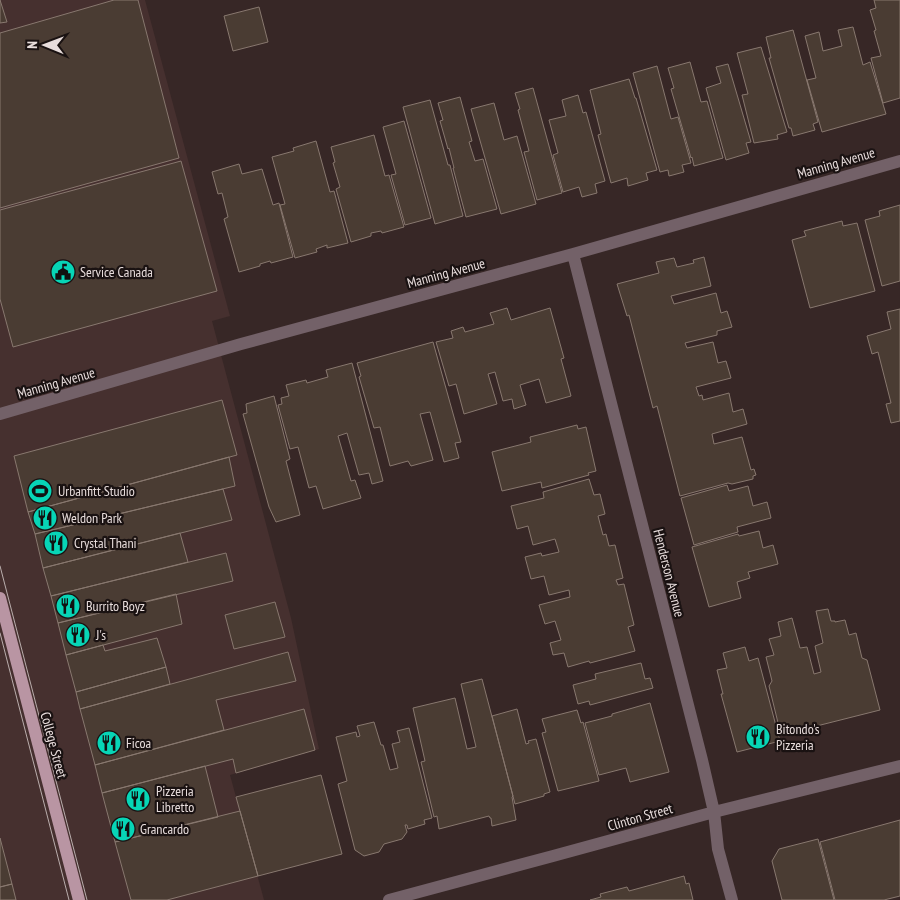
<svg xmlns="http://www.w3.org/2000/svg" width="900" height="900" viewBox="0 0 900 900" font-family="'PT Sans Narrow',sans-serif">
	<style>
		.built { fill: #46302f }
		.building { fill: #4a3c33; stroke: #88786f }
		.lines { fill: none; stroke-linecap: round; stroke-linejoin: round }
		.minor { stroke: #736168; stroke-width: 12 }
		.major { stroke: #b995a3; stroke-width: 12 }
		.tram { stroke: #baaead; stroke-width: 1 }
		.labels { text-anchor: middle; stroke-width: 4.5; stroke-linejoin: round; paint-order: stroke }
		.street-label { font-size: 14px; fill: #e8dddc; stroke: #1a1212 }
		.poi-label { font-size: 14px; fill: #e8dddc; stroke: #1a1212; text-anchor: start }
	</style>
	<rect width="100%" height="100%" fill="#372726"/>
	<path class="built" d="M 0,0 L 145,0 L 230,316 L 212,321 L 291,618 L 319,749 L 230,775 L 264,900 L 0,900 Z"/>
	<path class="building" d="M 0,0 L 7,22 L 0,23 Z
		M 114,0 L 138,0 L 179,158 L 0,208 L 0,33 Z
		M 874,0 L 900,0 L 900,98 L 883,103 L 871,58 L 881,56 L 874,31 L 876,30 L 870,10 L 876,8 Z
		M 259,7 L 268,42 L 233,51 L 224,16 Z
		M 853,27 L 863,65 L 870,62 L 886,114 L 822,132 L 807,80 L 816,78 L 805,36 L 819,32 L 823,51 L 842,46 L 838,30 Z
		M 793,30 L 818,122 L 813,124 L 815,130 L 793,136 L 791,128 L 789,128 L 769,58 L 771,58 L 766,37 Z
		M 761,47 L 787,132 L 777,135 L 778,139 L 754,143 L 742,95 L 748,94 L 737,53 Z
		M 690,62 L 701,102 L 707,101 L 723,158 L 694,166 L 692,157 L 691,158 L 671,89 L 674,88 L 668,68 Z
		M 728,64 L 751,142 L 746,143 L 749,153 L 726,160 L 706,88 L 721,83 L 716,67 Z
		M 657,66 L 671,119 L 678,117 L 691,163 L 682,165 L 684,172 L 669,176 L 668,170 L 660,172 L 633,73 Z
		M 629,79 L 635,98 L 636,98 L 657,170 L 646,173 L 648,180 L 628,186 L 627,178 L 611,183 L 598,135 L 601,134 L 590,90 Z
		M 533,88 L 562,193 L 537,200 L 524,152 L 529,151 L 518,110 L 520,109 L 515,93 Z
		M 578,95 L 583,113 L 586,112 L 605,181 L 595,184 L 597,193 L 582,197 L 579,187 L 563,192 L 553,155 L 558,153 L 549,120 L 566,116 L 562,100 Z
		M 460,97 L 472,141 L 469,142 L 475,161 L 483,159 L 497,209 L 466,217 L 453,168 L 454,168 L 449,148 L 448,149 L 440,121 L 443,120 L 438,103 Z
		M 430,100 L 448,165 L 450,165 L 463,216 L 435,224 L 403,107 Z
		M 494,103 L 504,140 L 517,136 L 536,204 L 501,214 L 471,109 Z
		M 404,121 L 431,218 L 405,225 L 391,175 L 396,174 L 383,127 Z
		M 374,135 L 385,176 L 389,175 L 404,227 L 382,233 L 381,231 L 371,233 L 371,236 L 351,242 L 336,189 L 340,187 L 333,163 L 335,162 L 331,147 Z
		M 316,141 L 330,192 L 334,191 L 348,243 L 327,248 L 327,245 L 316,249 L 317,252 L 295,258 L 280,205 L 285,204 L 272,157 L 294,151 L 293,148 Z
		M 181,161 L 217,291 L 13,347 L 0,299 L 0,210 Z
		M 239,164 L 242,174 L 262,169 L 273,205 L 279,203 L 293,257 L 271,263 L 270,261 L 260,264 L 260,266 L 239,272 L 224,219 L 228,217 L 222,193 L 218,194 L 212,172 Z
		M 900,205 L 900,281 L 882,286 L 865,220 L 880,216 L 879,211 Z
		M 842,221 L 843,226 L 857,223 L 875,291 L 810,308 L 792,240 L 806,236 L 804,231 Z
		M 704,257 L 711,286 L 671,296 L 674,304 L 716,293 L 721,313 L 727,311 L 732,327 L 717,331 L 717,335 L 685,343 L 687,348 L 713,342 L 718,363 L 726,361 L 731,378 L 696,387 L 699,396 L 702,395 L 703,400 L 729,393 L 733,412 L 743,409 L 747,424 L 712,434 L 714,444 L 742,437 L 751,470 L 754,469 L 756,475 L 753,476 L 753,479 L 732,484 L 728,483 L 680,496 L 657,406 L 653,408 L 629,315 L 627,316 L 617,284 L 659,273 L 656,262 L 674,258 L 677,267 L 694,263 L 693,260 Z
		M 507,308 L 511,320 L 550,308 L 564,358 L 561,359 L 571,396 L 546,403 L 539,379 L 520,385 L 526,405 L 514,409 L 512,399 L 503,401 L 495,372 L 488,374 L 497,404 L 464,414 L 456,384 L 449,386 L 436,342 L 453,338 L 451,331 L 463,327 L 465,332 L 494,324 L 490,313 Z
		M 900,309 L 900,421 L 891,423 L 886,404 L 891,403 L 878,352 L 872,354 L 867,336 L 891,329 L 887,312 Z
		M 433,342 L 461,442 L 455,443 L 459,458 L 444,462 L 430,412 L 420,414 L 433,460 L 411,466 L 408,461 L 390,466 L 380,427 L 374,428 L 359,377 L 361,376 L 357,363 Z
		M 352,363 L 383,481 L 372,484 L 369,473 L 359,475 L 347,433 L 338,436 L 351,481 L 355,480 L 361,498 L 323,509 L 316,486 L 309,488 L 298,447 L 290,449 L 278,405 L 282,404 L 281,398 L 289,396 L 286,385 L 306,380 L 307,383 L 328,377 L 326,370 Z
		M 274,396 L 290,459 L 286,461 L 300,515 L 276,522 L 269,507 L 243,414 L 247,413 L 246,404 Z
		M 222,400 L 237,455 L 28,512 L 14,456 Z
		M 577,425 L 578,429 L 586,427 L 596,471 L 588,473 L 589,475 L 542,488 L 541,482 L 502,491 L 492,452 L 531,442 L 530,437 Z
		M 229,457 L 235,486 L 35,534 L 28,512 Z
		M 589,479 L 594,495 L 600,494 L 605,514 L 598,516 L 603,535 L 606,534 L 609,546 L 615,545 L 623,578 L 616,580 L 618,585 L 624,584 L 634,625 L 628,627 L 635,651 L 590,663 L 589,661 L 568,667 L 564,653 L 553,655 L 550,643 L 561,640 L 555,621 L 545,624 L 539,605 L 570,597 L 569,590 L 549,595 L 544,576 L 531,579 L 525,557 L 541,553 L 542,556 L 559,552 L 555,539 L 533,545 L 528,526 L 517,529 L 511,506 L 544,498 L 543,492 Z
		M 727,485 L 729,491 L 748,486 L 753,506 L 767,502 L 771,518 L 737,527 L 738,532 L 694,545 L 681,498 Z
		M 223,489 L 232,520 L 43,568 L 35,534 Z
		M 759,531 L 763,548 L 773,545 L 778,564 L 748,572 L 750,578 L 737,582 L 741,598 L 709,607 L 692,547 L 738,534 L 739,536 Z
		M 180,533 L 188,562 L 51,596 L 43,568 Z
		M 226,553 L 233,581 L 58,623 L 51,596 Z
		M 176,594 L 182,624 L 66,655 L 58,623 Z
		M 275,602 L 285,637 L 234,649 L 225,615 Z
		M 828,609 L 831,621 L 835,621 L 835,622 L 845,620 L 849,635 L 856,633 L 862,658 L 867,660 L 880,710 L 781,735 L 769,686 L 772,681 L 766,657 L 774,655 L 769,639 L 781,636 L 778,622 L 792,618 L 800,648 L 807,647 L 814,674 L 821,672 L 815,646 L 823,643 L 816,611 Z
		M 157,638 L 166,667 L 76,692 L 66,655 L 103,645 L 105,651 Z
		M 745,647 L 749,661 L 758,658 L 780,741 L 737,752 L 721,694 L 723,694 L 717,670 L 727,668 L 723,653 Z
		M 288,652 L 296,681 L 216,700 L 224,730 L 95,765 L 80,709 Z
		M 641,663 L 645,679 L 650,678 L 653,688 L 590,705 L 589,701 L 578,704 L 573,685 L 596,679 L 595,674 Z
		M 166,667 L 170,684 L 80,709 L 76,692 Z
		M 482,679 L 513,796 L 512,797 L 516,820 L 492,826 L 491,818 L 490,818 L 489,816 L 439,829 L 437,816 L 434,817 L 421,762 L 425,761 L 413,708 L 455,698 L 467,749 L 476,747 L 461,684 Z
		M 650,703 L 669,772 L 630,782 L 626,768 L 599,775 L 585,723 L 612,716 L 612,714 Z
		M 304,709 L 315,750 L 236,773 L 233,759 L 102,793 L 95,765 Z
		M 517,709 L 526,744 L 529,743 L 528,741 L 536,739 L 550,792 L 544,794 L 544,796 L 515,804 L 492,716 Z
		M 577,710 L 581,723 L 583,722 L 599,781 L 558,791 L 542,733 L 546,732 L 542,719 Z
		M 374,722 L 381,745 L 383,745 L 390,770 L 398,768 L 392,744 L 400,742 L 397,731 L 409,728 L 432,818 L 424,820 L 425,824 L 408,829 L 407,825 L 405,825 L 407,832 L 402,839 L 384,844 L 379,852 L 364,856 L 355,850 L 338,784 L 347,781 L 336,737 L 356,732 L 357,737 L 360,736 L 357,726 Z
		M 205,766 L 218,817 L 115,842 L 102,793 Z
		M 321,775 L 342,854 L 258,876 L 236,797 Z
		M 240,811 L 258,876 L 167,900 L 131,900 L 115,842 Z
		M 900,820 L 900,896 L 884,900 L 835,900 L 820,842 Z
		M 0,838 L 12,884 L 0,887 Z
		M 818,839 L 834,900 L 782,900 L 772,861 L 779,849 Z
		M 684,876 L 686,884 L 689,883 L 693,900 L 590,900 L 601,897 L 600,894 L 627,887 L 629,891 Z
		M 12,884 L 16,900 L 0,900 L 0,887 Z"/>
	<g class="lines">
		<path class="minor" d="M 573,254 L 702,760 L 714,812 L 718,849 L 732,900
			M 0,414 L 241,344 L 573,254 L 900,161
			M 389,900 L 553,856 L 714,812 L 900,766"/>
		<path class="major" d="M 0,598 L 79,900"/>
		<path class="tram" d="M 0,566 L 87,900
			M 0,633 L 69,900"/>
	</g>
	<defs>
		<symbol id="civic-disc" viewBox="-11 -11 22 22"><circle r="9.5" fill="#07d5b6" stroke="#1a1212"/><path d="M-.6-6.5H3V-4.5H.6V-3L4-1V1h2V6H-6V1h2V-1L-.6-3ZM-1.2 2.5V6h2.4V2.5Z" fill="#111"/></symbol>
		<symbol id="stadium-disc" viewBox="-11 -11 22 22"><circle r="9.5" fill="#07d5b6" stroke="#1a1212"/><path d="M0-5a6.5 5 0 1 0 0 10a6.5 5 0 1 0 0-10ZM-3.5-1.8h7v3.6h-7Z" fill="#111"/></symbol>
		<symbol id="restaurant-disc" viewBox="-11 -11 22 22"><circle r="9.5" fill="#07d5b6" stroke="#1a1212"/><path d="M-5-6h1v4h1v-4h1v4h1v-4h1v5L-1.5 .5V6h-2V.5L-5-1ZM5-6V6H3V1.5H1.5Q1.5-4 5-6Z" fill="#111"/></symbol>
	</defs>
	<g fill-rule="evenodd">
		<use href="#civic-disc" x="49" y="258" width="28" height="28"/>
		<use href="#stadium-disc" x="26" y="477" width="28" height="28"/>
		<use href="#restaurant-disc" x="31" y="504" width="28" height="28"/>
		<use href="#restaurant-disc" x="42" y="529" width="28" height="28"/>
		<use href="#restaurant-disc" x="54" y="592" width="28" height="28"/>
		<use href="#restaurant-disc" x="64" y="621" width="28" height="28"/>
		<use href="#restaurant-disc" x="744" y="723" width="28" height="28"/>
		<use href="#restaurant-disc" x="95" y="729" width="28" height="28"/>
		<use href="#restaurant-disc" x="124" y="785" width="28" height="28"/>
		<use href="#restaurant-disc" x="109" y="815" width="28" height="28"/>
	</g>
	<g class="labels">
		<g class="street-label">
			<text transform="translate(836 163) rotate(-16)" y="5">Manning Avenue</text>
			<text transform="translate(446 273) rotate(-15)" y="5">Manning Avenue</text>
			<text transform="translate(56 383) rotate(-16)" y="5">Manning Avenue</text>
			<text transform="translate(669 573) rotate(76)" y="5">Henderson Avenue</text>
			<text transform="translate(54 745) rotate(75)" y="5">College Street</text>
			<text transform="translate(640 817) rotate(-16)" y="5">Clinton Street</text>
		</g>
		<g class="poi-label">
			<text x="80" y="277">Service Canada</text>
			<text x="58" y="496">Urbanfitt Studio</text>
			<text x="62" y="523">Weldon Park</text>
			<text x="74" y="548">Crystal Thani</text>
			<text x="86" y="611">Burrito Boyz</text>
			<text x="96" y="640">J's</text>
			<text x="776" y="734">Bitondo's<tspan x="776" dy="16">Pizzeria</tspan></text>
			<text x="126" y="748">Ficoa</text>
			<text x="156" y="796">Pizzeria<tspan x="156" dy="16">Libretto</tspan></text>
			<text x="140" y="834">Grancardo</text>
		</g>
	</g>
	<g transform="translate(45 45) rotate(271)" stroke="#1a1212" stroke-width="4" paint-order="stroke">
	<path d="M0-4L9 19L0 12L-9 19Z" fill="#e8dddc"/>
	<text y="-8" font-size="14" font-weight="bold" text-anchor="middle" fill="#e8dddc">N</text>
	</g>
</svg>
